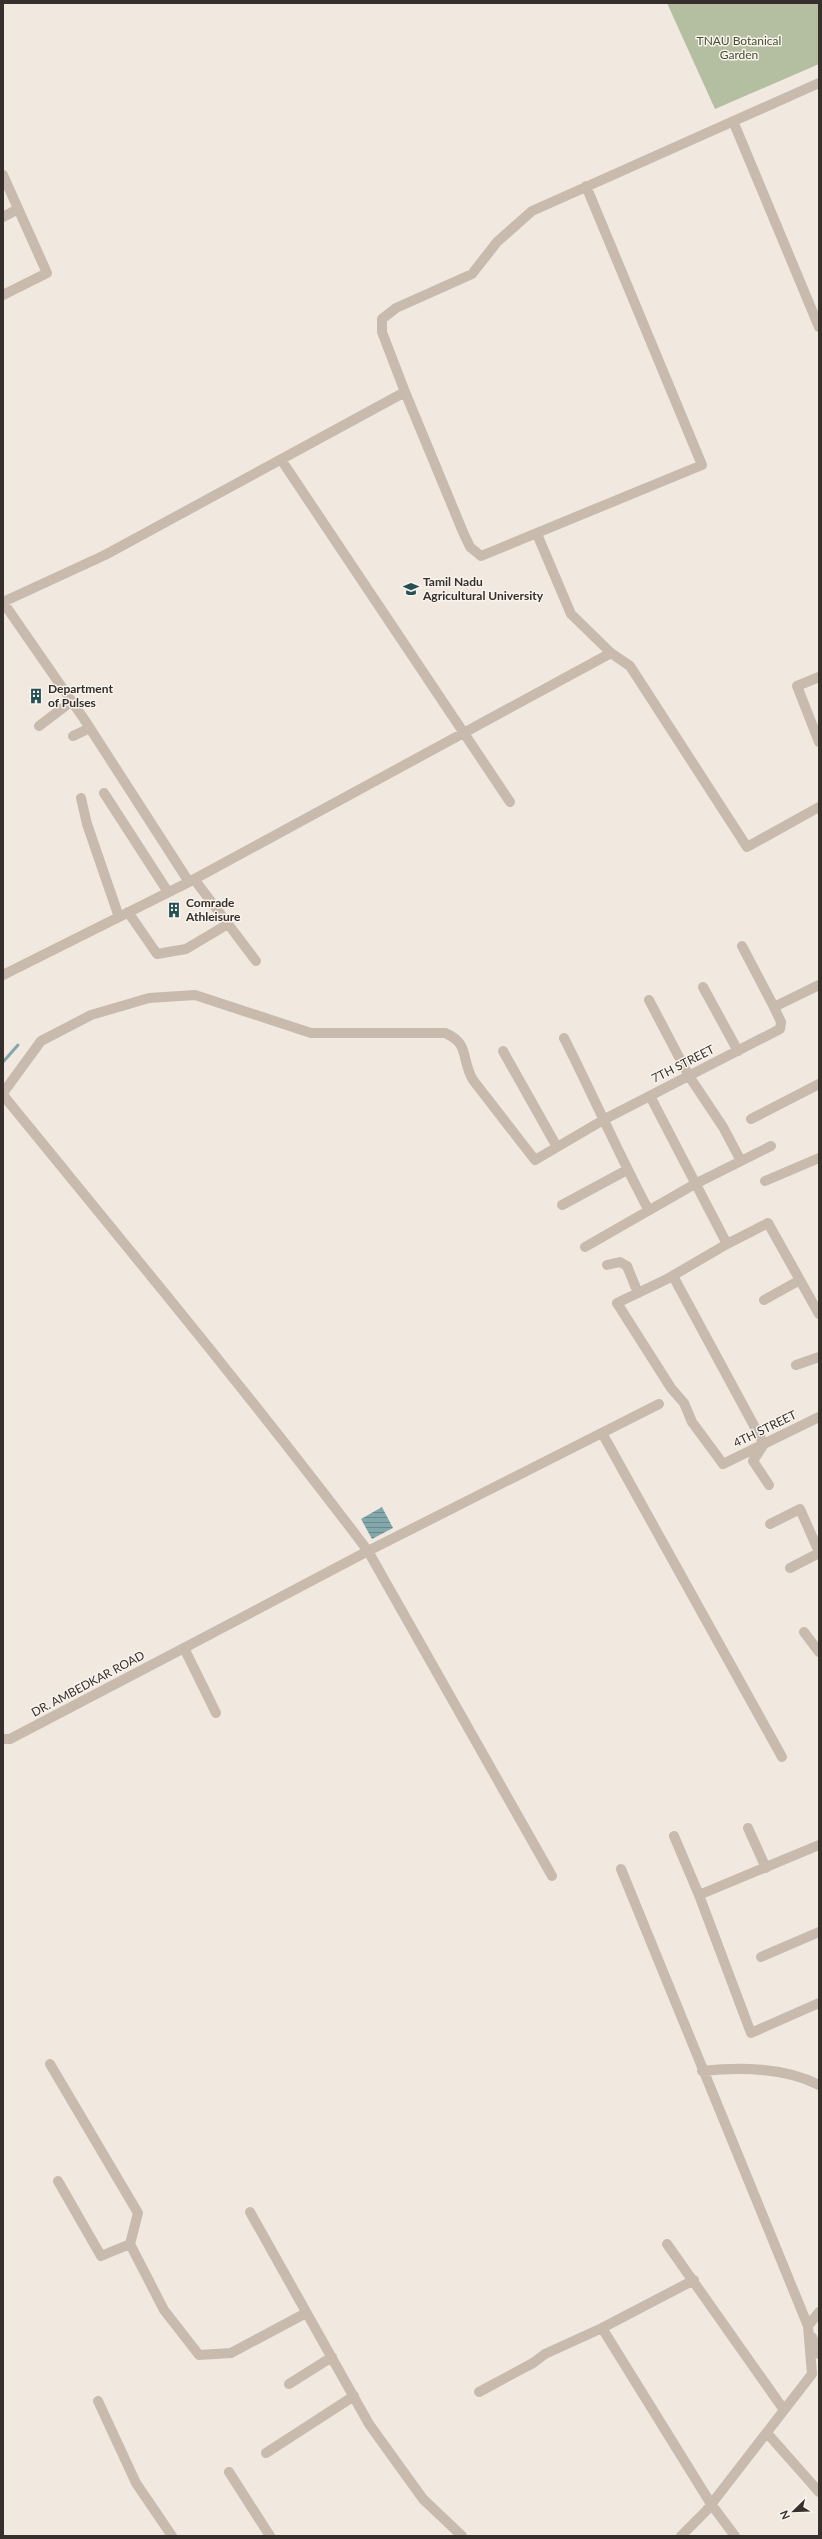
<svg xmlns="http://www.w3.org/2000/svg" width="822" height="2539" viewBox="0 0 822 2539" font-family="Lato,sans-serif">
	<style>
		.garden { fill: #b4bea1 }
		.water { fill: url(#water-rules) }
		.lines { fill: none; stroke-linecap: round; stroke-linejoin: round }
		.stream { stroke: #82a8ab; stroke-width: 3 }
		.minor { stroke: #c8baad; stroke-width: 10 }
		.labels { text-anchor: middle; stroke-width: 3; stroke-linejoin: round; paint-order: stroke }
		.park-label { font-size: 12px; fill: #465231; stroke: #f8f3ec }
		.poi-label { font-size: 12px; font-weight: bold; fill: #372f2b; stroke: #f8f3ec; text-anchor: start }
		.street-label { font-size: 12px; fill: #372f2b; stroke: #f8f3ec }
	</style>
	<defs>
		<pattern id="water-rules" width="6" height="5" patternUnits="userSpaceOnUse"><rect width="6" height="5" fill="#82a8ab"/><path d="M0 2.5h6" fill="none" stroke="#6b898b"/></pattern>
	</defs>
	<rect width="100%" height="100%" fill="#f1e9e0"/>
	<path class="garden" d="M 667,3 L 819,3 L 819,64 L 715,109 Z"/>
	<path class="water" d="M 382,1507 L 393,1528 L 372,1539 L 361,1519 Z"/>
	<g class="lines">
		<path class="stream" d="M 3,1062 L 18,1045"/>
		<path class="minor" d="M 733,121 L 819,327
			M 3,175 L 47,273 L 3,295
			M 586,186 L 702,465 L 481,556 L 470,547 L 463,532 L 405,392 L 382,332 L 382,319 L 396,308 L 472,274 L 497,242 L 532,211 L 819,83
			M 3,217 L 18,209
			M 282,461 L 510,802
			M 537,534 L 571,614 L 611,653 L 630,666 L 747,847 L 819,807
			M 3,602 L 84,719 L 189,882 L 3,975
			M 3,602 L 105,555 L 405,392
			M 819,677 L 797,686 L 819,742
			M 39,726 L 72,701
			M 73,736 L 90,728
			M 104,793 L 168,892
			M 81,798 L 87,824 L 119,917
			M 194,879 L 256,961
			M 189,882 L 611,653
			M 128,912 L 157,954 L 186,949 L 228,924
			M 742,946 L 774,1007
			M 703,987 L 738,1051
			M 649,1000 L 689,1076 L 723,1127 L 741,1161
			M 564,1038 C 593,1095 618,1153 648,1209
			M 503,1051 L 557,1147
			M 3,1093 L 41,1041 L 91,1015 L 149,998 L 195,995 L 311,1033 L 445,1033 C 470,1043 461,1060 473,1080 L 535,1160 L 605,1119 L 780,1029 L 781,1022 L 774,1007 L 819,985
			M 3,1095 C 126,1246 251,1396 368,1551 L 184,1648 L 216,1713
			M 650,1096 L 727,1244 L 768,1223 L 819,1314
			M 751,1119 L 819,1084
			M 765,1181 L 819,1158
			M 562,1205 L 627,1170
			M 727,1244 L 667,1279 L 617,1303 L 671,1388 L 684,1403 L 692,1422 L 723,1464 L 819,1417
			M 585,1247 L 695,1184 L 771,1146
			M 607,1265 L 620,1262 L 627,1266 L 638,1293
			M 673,1276 L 764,1444 L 753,1461 L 769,1485
			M 764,1300 L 800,1280
			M 796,1365 L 819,1357
			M 602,1433 L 782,1757
			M 770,1524 L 800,1509 L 819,1552
			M 790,1568 L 819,1553
			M 804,1632 L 819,1652
			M 3,1739 L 10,1739 L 184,1648
			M 748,1828 L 766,1868
			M 674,1836 L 699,1895
			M 819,1845 L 699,1895 L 751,2033 L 819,2003
			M 621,1869 L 808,2326
			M 552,1876 L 368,1551 L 659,1404
			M 761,1957 L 819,1932
			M 50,2064 L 138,2213 L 130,2244 L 101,2256 L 58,2181
			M 702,2071 C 741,2067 784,2067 819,2085
			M 250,2212 L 369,2424 L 423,2499 L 462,2536
			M 130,2244 L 164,2310 L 199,2355 L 231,2353 L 306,2313
			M 667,2244 L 784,2410
			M 602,2328 L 711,2504 L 735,2536
			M 812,2337 L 819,2354
			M 289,2384 L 332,2357
			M 479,2392 L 533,2363 L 545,2354 L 602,2328 L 694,2280
			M 98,2401 L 136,2483 L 172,2536
			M 767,2433 L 819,2492
			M 266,2453 L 354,2396
			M 229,2472 L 270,2536
			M 681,2536 L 706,2511 L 812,2374 L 808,2326 L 819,2312"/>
	</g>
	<defs>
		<symbol id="university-bare" viewBox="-9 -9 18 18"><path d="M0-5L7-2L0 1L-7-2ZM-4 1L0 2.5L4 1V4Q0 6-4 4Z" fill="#255054" stroke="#f8f3ec" stroke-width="2.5" paint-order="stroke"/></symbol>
		<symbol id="building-bare" viewBox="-9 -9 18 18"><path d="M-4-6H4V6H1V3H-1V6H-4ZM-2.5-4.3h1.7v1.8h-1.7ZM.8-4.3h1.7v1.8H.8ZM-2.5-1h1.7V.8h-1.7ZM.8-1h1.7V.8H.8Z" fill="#255054" stroke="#f8f3ec" stroke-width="2.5" paint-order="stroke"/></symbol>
	</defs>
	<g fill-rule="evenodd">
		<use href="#university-bare" x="400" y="578" width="22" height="22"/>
		<use href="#building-bare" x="25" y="685" width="22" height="22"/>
		<use href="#building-bare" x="163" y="899" width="22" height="22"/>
	</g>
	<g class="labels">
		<g class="park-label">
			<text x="739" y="45">TNAU Botanical<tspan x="739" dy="14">Garden</tspan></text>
		</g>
		<g class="poi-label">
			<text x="423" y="586">Tamil Nadu<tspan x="423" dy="14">Agricultural University</tspan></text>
			<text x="48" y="693">Department<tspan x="48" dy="14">of Pulses</tspan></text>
			<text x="186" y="907">Comrade<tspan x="186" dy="14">Athleisure</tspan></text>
		</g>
		<g class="street-label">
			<text transform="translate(683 1064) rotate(-27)" y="4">7TH STREET</text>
			<text transform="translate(765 1429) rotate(-26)" y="4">4TH STREET</text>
			<text transform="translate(88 1684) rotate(-28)" y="4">DR. AMBEDKAR ROAD</text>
		</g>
	</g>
	<rect width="822" height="2539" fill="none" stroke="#372f2b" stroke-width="8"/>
	<g transform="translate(794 2511) rotate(247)" stroke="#f8f3ec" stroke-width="3" paint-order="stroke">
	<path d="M0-3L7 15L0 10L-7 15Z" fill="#372f2b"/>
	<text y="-6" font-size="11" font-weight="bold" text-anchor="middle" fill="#372f2b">N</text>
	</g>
</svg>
